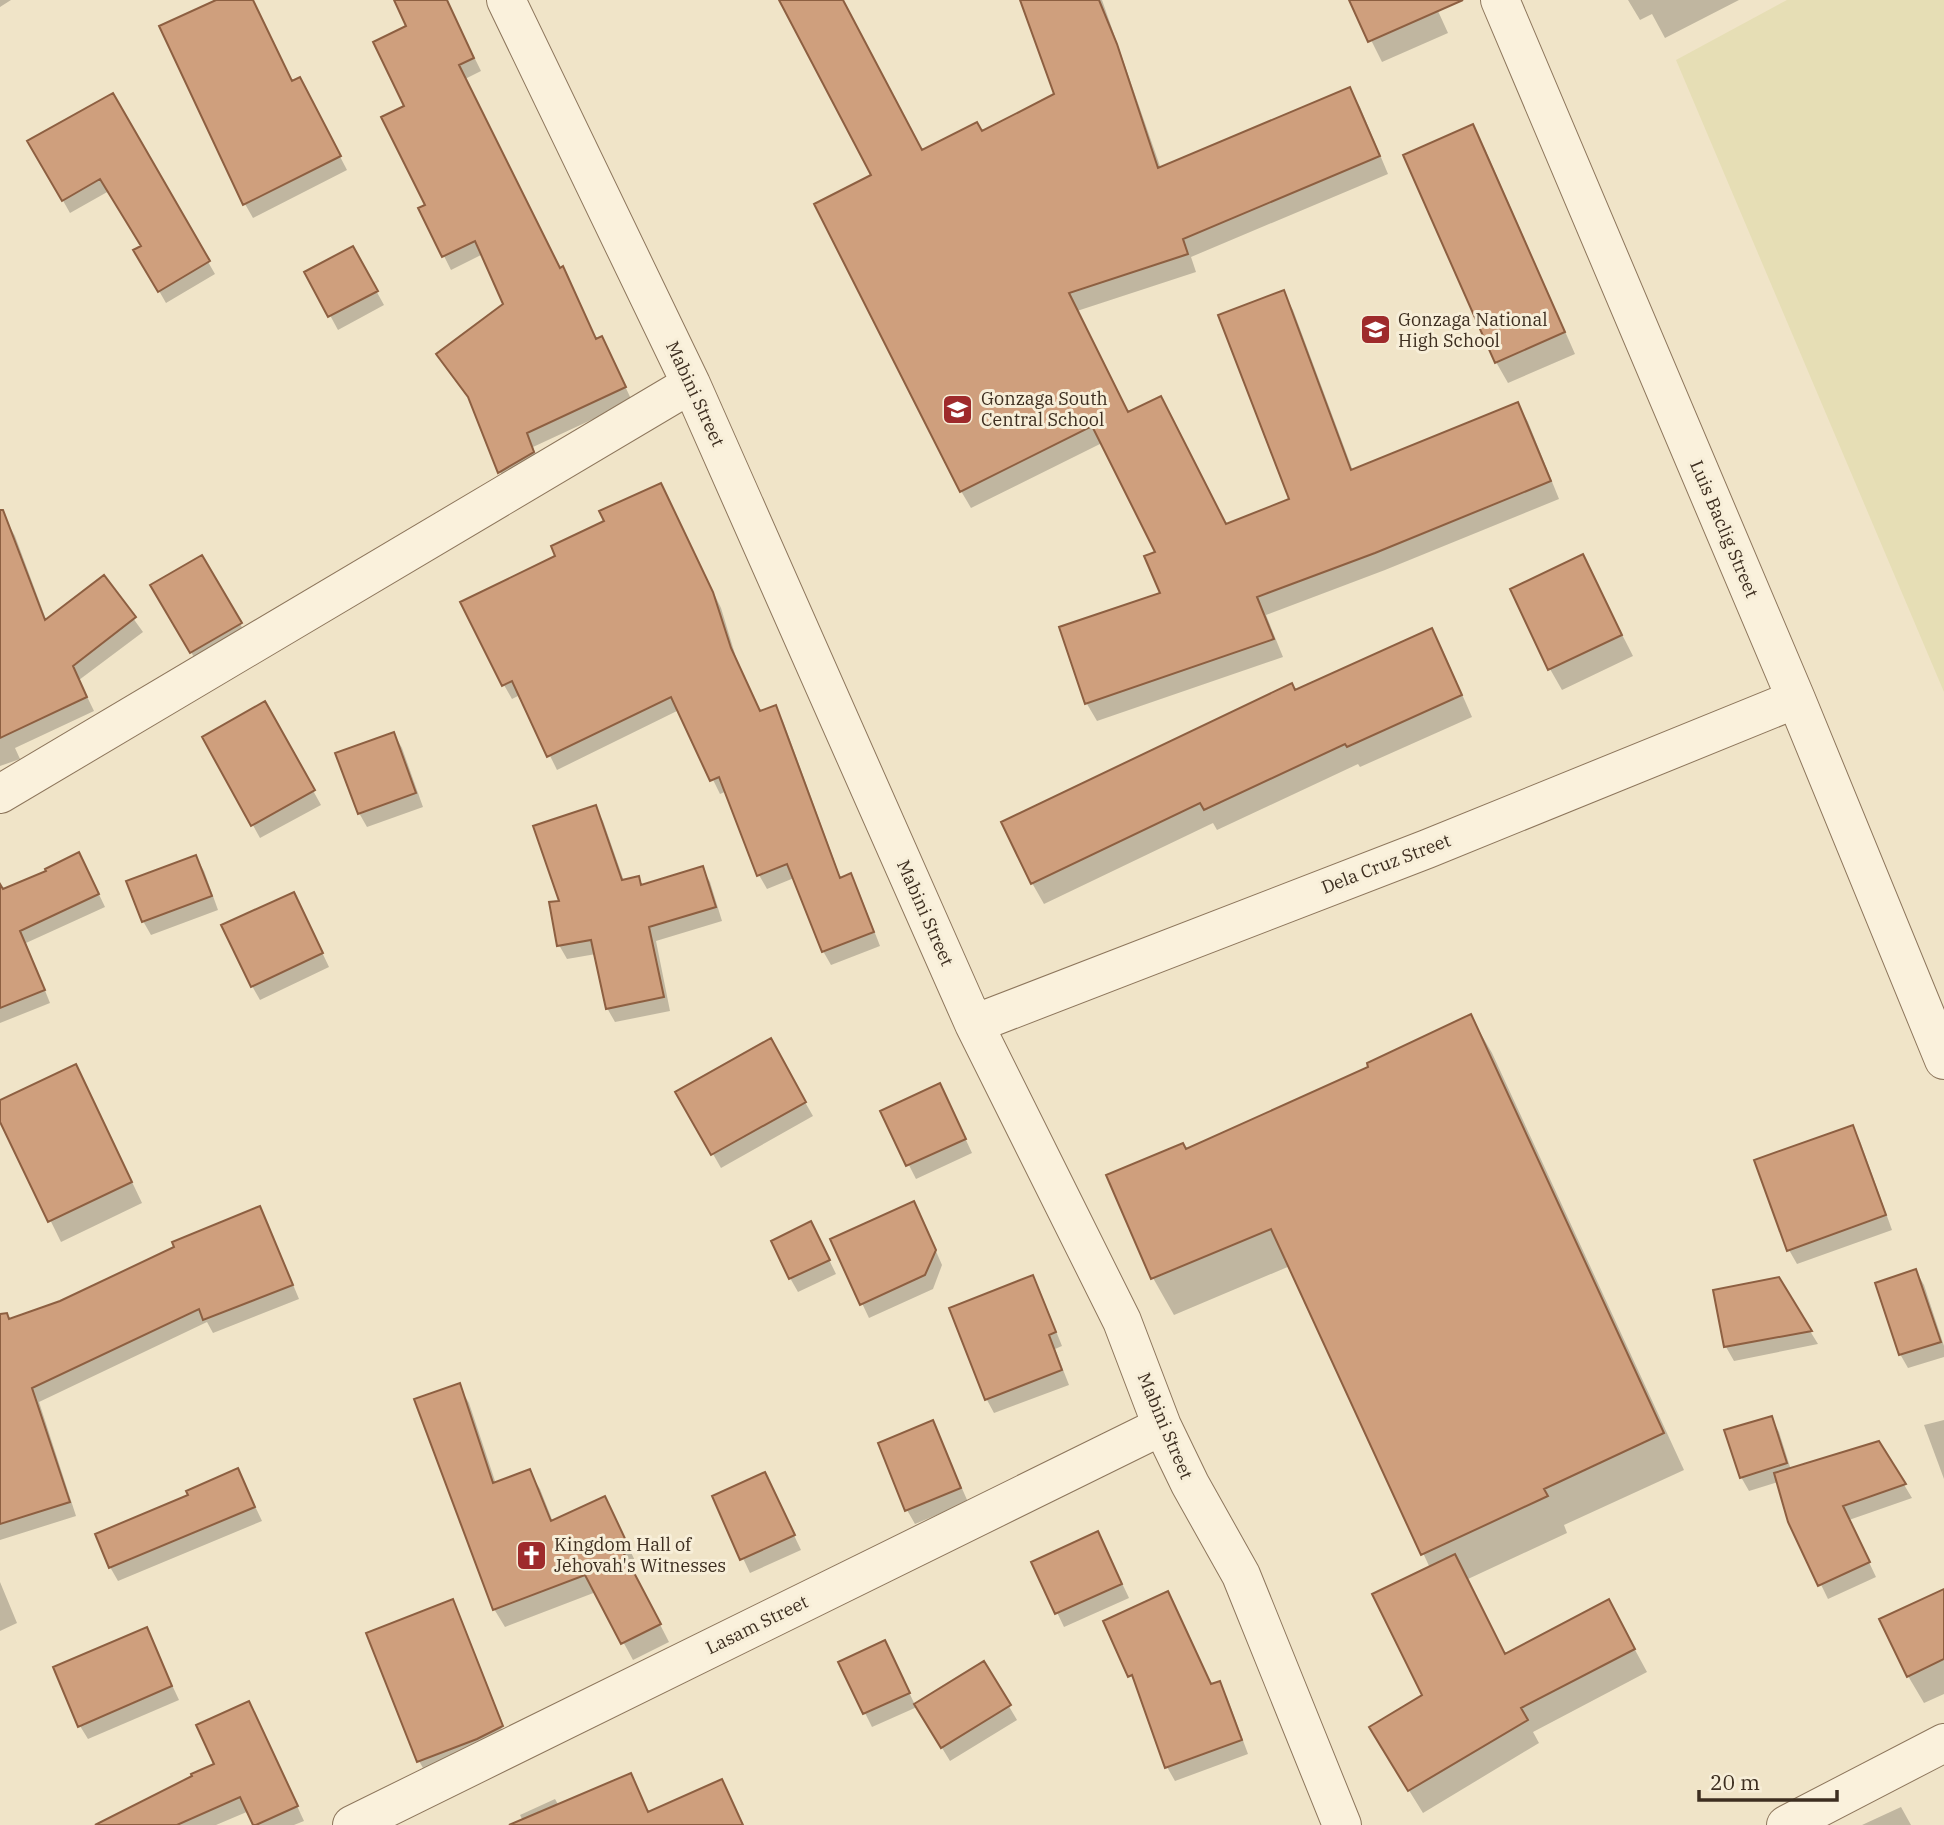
<svg xmlns="http://www.w3.org/2000/svg" width="1944" height="1825" viewBox="0 0 1944 1825" font-family="'IBM Plex Serif',serif">
	<style>
		.farmland { fill: #e6deb5 }
		.shadow { fill: #0003 }
		.building { fill: #cf9f7d; stroke: #8d5f41; stroke-width: 2 }
		.lines { fill: none; stroke-linecap: round; stroke-linejoin: round }
		.minor-casing { stroke: #8d765c; stroke-width: 40 }
		.minor { stroke: #faf1dc; stroke-width: 38 }
		.labels { text-anchor: middle; stroke-width: 6; stroke-linejoin: round; paint-order: stroke }
		.poi-label { font-size: 18px; fill: #3d2e20; stroke: #f7eed8; text-anchor: start }
		.street-label { font-size: 18px; fill: #3d2e20; stroke: #f7eed8 }
	</style>
	<rect width="100%" height="100%" fill="#f0e4c8"/>
	<path class="farmland" d="M 1787,0 L 1944,0 L 1944,692 L 1676,60 Z"/>
	<path class="shadow" d="M 0,0 L 11,0 L 0,7 Z
		M 220,0 L 252,0 L 292,83 L 307,93 L 347,170 L 253,218 L 245,204 Z
		M 398,0 L 446,0 L 481,71 L 465,79 L 597,340 L 609,352 L 632,401 L 533,447 L 541,466 L 508,485 L 500,472 L 472,403 L 446,368 L 505,305 L 483,254 L 451,270 L 444,256 L 427,205 L 406,107 L 409,27 Z
		M 781,0 L 842,0 L 922,152 L 981,133 L 1056,95 L 1022,0 L 1102,0 L 1161,169 L 1350,90 L 1360,107 L 1388,174 L 1191,257 L 1196,272 L 1077,311 L 1129,413 L 1226,526 L 1291,500 L 1283,292 L 1293,310 L 1353,471 L 1518,404 L 1528,422 L 1559,499 L 1385,570 L 1266,615 L 1283,657 L 1097,721 L 1087,704 L 1061,628 L 1162,595 L 1158,553 L 1102,443 L 971,508 L 961,491 L 874,176 Z
		M 1351,0 L 1433,0 L 1448,33 L 1382,62 Z
		M 1628,0 L 1739,0 L 1665,38 L 1652,14 L 1640,20 Z
		M 112,95 L 215,274 L 166,303 L 136,251 L 143,247 L 109,191 L 70,213 L 30,142 Z
		M 1472,127 L 1484,147 L 1575,354 L 1508,383 L 1496,362 Z
		M 353,249 L 384,305 L 338,330 L 307,273 Z
		M 668,499 L 721,608 L 738,664 L 760,713 L 775,707 L 783,721 L 841,879 L 850,875 L 858,889 L 880,946 L 831,965 L 823,951 L 794,878 L 767,889 L 759,875 L 727,791 L 720,794 L 679,710 L 557,770 L 520,695 L 512,699 L 504,685 L 463,602 Z
		M 7,522 L 15,536 L 47,622 L 104,578 L 143,632 L 79,680 L 94,711 L 15,748 L 20,759 L 0,766 L 0,525 Z
		M 1582,556 L 1633,656 L 1562,690 L 1550,669 Z
		M 202,557 L 248,638 L 199,666 L 153,585 Z
		M 1431,631 L 1443,651 L 1472,717 L 1360,767 L 1358,764 L 1217,830 L 1213,823 L 1044,904 L 1032,883 L 1295,692 Z
		M 265,704 L 321,805 L 260,838 L 204,737 Z
		M 394,734 L 402,748 L 423,807 L 367,827 L 359,813 Z
		M 595,807 L 603,821 L 624,881 L 638,878 L 643,886 L 702,868 L 710,882 L 722,921 L 656,941 L 670,1011 L 615,1022 L 607,1008 L 596,954 L 567,959 L 559,945 L 561,902 Z
		M 196,857 L 204,871 L 218,910 L 151,935 L 143,921 Z
		M 86,867 L 105,907 L 26,943 L 50,1003 L 0,1023 L 0,892 Z
		M 301,908 L 329,967 L 260,1000 L 252,986 Z
		M 1471,1017 L 1492,1053 L 1684,1470 L 1564,1525 L 1567,1533 L 1468,1579 L 1505,1655 L 1621,1624 L 1647,1672 L 1533,1732 L 1539,1743 L 1423,1813 L 1384,1750 L 1424,1696 L 1430,1568 L 1290,1266 L 1174,1315 L 1153,1278 L 1109,1176 L 1186,1151 L 1371,1068 Z
		M 770,1041 L 813,1116 L 721,1168 L 678,1093 Z
		M 87,1087 L 142,1203 L 61,1242 L 0,1118 L 0,1102 Z
		M 947,1099 L 972,1153 L 916,1179 L 882,1112 Z
		M 1852,1127 L 1860,1141 L 1892,1230 L 1797,1264 L 1789,1250 Z
		M 260,1208 L 267,1222 L 299,1299 L 213,1333 L 207,1322 L 39,1402 L 76,1516 L 0,1540 L 0,1324 L 60,1303 Z
		M 921,1217 L 942,1265 L 933,1289 L 869,1318 L 832,1240 Z
		M 818,1237 L 836,1274 L 798,1292 L 790,1278 Z
		M 1916,1271 L 1924,1285 L 1944,1346 L 1944,1357 L 1908,1368 L 1900,1354 Z
		M 1032,1277 L 1040,1291 L 1062,1346 L 1055,1349 L 1069,1385 L 994,1413 L 987,1400 L 952,1309 Z
		M 1778,1279 L 1818,1344 L 1734,1361 L 1726,1347 L 1715,1291 Z
		M 459,1386 L 469,1403 L 496,1484 L 529,1471 L 540,1489 L 553,1522 L 614,1516 L 636,1563 L 630,1566 L 669,1642 L 633,1660 L 596,1592 L 505,1627 L 494,1609 Z
		M 1771,1418 L 1779,1432 L 1791,1470 L 1879,1443 L 1912,1498 L 1849,1520 L 1876,1577 L 1828,1599 L 1790,1521 L 1778,1482 L 1749,1491 L 1741,1477 Z
		M 1944,1420 L 1944,1479 L 1924,1425 Z
		M 933,1423 L 968,1502 L 915,1524 L 907,1510 Z
		M 238,1470 L 262,1521 L 118,1581 L 110,1567 L 190,1496 Z
		M 765,1474 L 801,1550 L 750,1573 L 714,1497 Z
		M 1105,1547 L 1129,1598 L 1064,1627 L 1033,1562 Z
		M 0,1582 L 17,1623 L 0,1631 Z
		M 1944,1591 L 1944,1694 L 1924,1703 L 1908,1676 Z
		M 452,1602 L 459,1614 L 457,1614 L 504,1735 L 427,1775 L 419,1761 Z
		M 1105,1622 L 1212,1686 L 1219,1683 L 1227,1697 L 1248,1754 L 1175,1781 L 1167,1767 L 1138,1690 Z
		M 146,1629 L 179,1700 L 88,1739 L 80,1726 Z
		M 892,1656 L 915,1705 L 984,1664 L 1017,1720 L 950,1761 L 917,1707 L 872,1727 L 840,1663 Z
		M 256,1717 L 304,1821 L 294,1825 L 255,1825 L 249,1811 L 216,1825 L 99,1825 L 216,1765 Z
		M 555,1799 L 559,1806 L 606,1825 L 525,1825 L 520,1815 Z
		M 1901,1807 L 1911,1825 L 1862,1825 Z"/>
	<path class="building" d="M 216,0 L 253,0 L 292,81 L 300,77 L 341,156 L 243,205 L 159,26 Z
		M 394,0 L 447,0 L 474,58 L 459,65 L 560,268 L 563,266 L 596,339 L 602,336 L 626,387 L 527,433 L 534,452 L 498,473 L 468,397 L 436,354 L 503,304 L 475,241 L 442,257 L 418,208 L 425,205 L 381,117 L 404,106 L 373,42 L 406,26 Z
		M 779,0 L 843,0 L 922,150 L 977,122 L 982,131 L 1054,94 L 1020,0 L 1099,0 L 1117,44 L 1158,168 L 1350,87 L 1380,156 L 1183,239 L 1188,254 L 1069,293 L 1128,412 L 1161,396 L 1226,524 L 1289,499 L 1218,315 L 1284,290 L 1351,470 L 1518,402 L 1551,481 L 1375,553 L 1257,597 L 1274,639 L 1085,704 L 1059,627 L 1160,593 L 1144,556 L 1155,552 L 1092,426 L 960,492 L 814,204 L 871,175 Z
		M 1349,0 L 1463,0 L 1368,42 Z
		M 113,93 L 210,261 L 158,292 L 133,250 L 141,246 L 100,179 L 62,201 L 27,141 Z
		M 1473,124 L 1565,332 L 1495,363 L 1403,155 Z
		M 353,246 L 378,291 L 328,317 L 304,272 Z
		M 661,483 L 713,592 L 731,648 L 760,711 L 776,705 L 840,878 L 851,873 L 874,932 L 822,952 L 787,864 L 757,876 L 719,777 L 710,781 L 671,697 L 547,757 L 512,681 L 502,686 L 460,602 L 555,556 L 551,546 L 604,521 L 599,511 Z
		M 0,510 L 3,510 L 45,620 L 104,575 L 136,617 L 73,666 L 87,697 L 0,738 Z
		M 1583,554 L 1622,635 L 1548,670 L 1510,589 Z
		M 202,555 L 242,623 L 190,653 L 150,585 Z
		M 1432,628 L 1462,695 L 1347,747 L 1345,744 L 1204,810 L 1200,803 L 1031,884 L 1001,822 L 1292,683 L 1295,690 Z
		M 265,701 L 315,790 L 251,826 L 202,737 Z
		M 394,732 L 416,793 L 358,814 L 335,753 Z
		M 596,805 L 622,880 L 639,876 L 641,885 L 703,866 L 716,907 L 649,927 L 664,997 L 606,1009 L 591,940 L 557,946 L 549,902 L 559,901 L 533,826 Z
		M 79,852 L 99,894 L 20,931 L 45,990 L 0,1008 L 0,884 L 3,889 L 46,871 L 45,869 Z
		M 196,855 L 212,896 L 142,922 L 126,881 Z
		M 294,892 L 323,953 L 251,987 L 221,925 Z
		M 1471,1014 L 1664,1433 L 1544,1489 L 1548,1496 L 1421,1555 L 1271,1229 L 1151,1279 L 1106,1175 L 1183,1143 L 1186,1149 L 1368,1067 L 1367,1063 Z
		M 771,1038 L 806,1102 L 711,1155 L 675,1092 Z
		M 76,1064 L 132,1182 L 48,1222 L 0,1122 L 0,1100 Z
		M 940,1083 L 966,1139 L 906,1166 L 880,1111 Z
		M 1853,1125 L 1886,1215 L 1787,1251 L 1754,1160 Z
		M 914,1201 L 936,1250 L 925,1275 L 860,1305 L 830,1239 Z
		M 260,1206 L 293,1285 L 203,1320 L 199,1309 L 32,1388 L 70,1502 L 0,1524 L 0,1314 L 7,1313 L 9,1319 L 60,1301 L 174,1247 L 172,1242 Z
		M 811,1221 L 830,1260 L 789,1279 L 771,1241 Z
		M 1916,1269 L 1941,1342 L 1899,1355 L 1875,1283 Z
		M 1033,1275 L 1056,1332 L 1049,1335 L 1062,1370 L 985,1400 L 949,1308 Z
		M 1779,1277 L 1812,1331 L 1724,1347 L 1713,1290 Z
		M 460,1383 L 493,1483 L 530,1469 L 551,1521 L 605,1496 L 628,1545 L 621,1548 L 661,1624 L 621,1644 L 585,1575 L 493,1610 L 414,1399 Z
		M 1772,1416 L 1787,1463 L 1740,1478 L 1724,1430 Z
		M 933,1420 L 961,1488 L 905,1511 L 878,1443 Z
		M 1879,1441 L 1906,1484 L 1843,1506 L 1870,1562 L 1818,1586 L 1788,1522 L 1774,1473 Z
		M 238,1468 L 255,1507 L 109,1568 L 95,1534 L 188,1495 L 186,1491 Z
		M 765,1472 L 795,1535 L 740,1560 L 712,1496 Z
		M 1098,1531 L 1122,1584 L 1055,1614 L 1031,1562 Z
		M 1455,1554 L 1505,1654 L 1609,1599 L 1635,1649 L 1521,1708 L 1528,1720 L 1408,1791 L 1369,1727 L 1422,1695 L 1372,1594 Z
		M 1944,1589 L 1944,1659 L 1907,1677 L 1879,1619 Z
		M 1168,1591 L 1211,1684 L 1220,1681 L 1242,1740 L 1165,1768 L 1132,1675 L 1128,1677 L 1103,1621 Z
		M 453,1599 L 503,1726 L 477,1739 L 417,1762 L 366,1633 Z
		M 147,1627 L 172,1686 L 78,1727 L 53,1667 Z
		M 885,1640 L 910,1693 L 863,1714 L 838,1662 Z
		M 984,1661 L 1011,1705 L 941,1748 L 914,1704 Z
		M 249,1701 L 298,1806 L 256,1825 L 253,1825 L 240,1797 L 177,1825 L 95,1825 L 192,1776 L 191,1774 L 214,1764 L 196,1725 Z
		M 631,1773 L 648,1812 L 722,1779 L 743,1825 L 509,1825 Z"/>
	<g class="lines">
		<defs>
			<path id="minor" d="M 506,0 L 691,384 L 974,1024 L 1122,1321 L 1162,1426 L 1190,1484 L 1241,1575 L 1342,1825
				M 1500,0 L 1796,699 L 1944,1060
				M 0,794 L 691,384
				M 974,1024 L 1427,849 L 1796,699
				M 352,1825 L 1162,1426
				M 1786,1825 L 1944,1743"/>
		</defs>
		<use href="#minor" class="minor-casing"/>
		<use href="#minor" class="minor"/>
	</g>
	<defs>
		<symbol id="school-square" viewBox="-11 -11 22 22"><rect x="-9" y="-9" width="18" height="18" rx="4" fill="#9e2a2b" stroke="#f7eed8"/><path d="M0-5L7-2L0 1L-7-2ZM-4 1L0 2.5L4 1V4Q0 6-4 4Z" fill="#fff"/></symbol>
		<symbol id="church-square" viewBox="-11 -11 22 22"><rect x="-9" y="-9" width="18" height="18" rx="4" fill="#9e2a2b" stroke="#f7eed8"/><path d="M-1.2-6h2.4v3.5h3.3v2.4h-3.3V6h-2.4V-.1h-3.3v-2.4h3.3Z" fill="#fff"/></symbol>
	</defs>
	<g fill-rule="evenodd">
		<use href="#school-square" x="1358" y="312" width="35" height="35"/>
		<use href="#school-square" x="940" y="392" width="35" height="35"/>
		<use href="#church-square" x="514" y="1538" width="35" height="35"/>
	</g>
	<g class="labels">
		<g class="poi-label">
			<text x="1398" y="326">Gonzaga National<tspan x="1398" dy="21">High School</tspan></text>
			<text x="981" y="405">Gonzaga South<tspan x="981" dy="21">Central School</tspan></text>
			<text x="554" y="1551">Kingdom Hall of<tspan x="554" dy="21">Jehovah's Witnesses</tspan></text>
		</g>
		<g class="street-label">
			<text transform="translate(695 394) rotate(65)" y="6">Mabini Street</text>
			<text transform="translate(1724 529) rotate(67)" y="6">Luis Baclig Street</text>
			<text transform="translate(1386 864) rotate(-21)" y="6">Dela Cruz Street</text>
			<text transform="translate(925 913) rotate(66)" y="6">Mabini Street</text>
			<text transform="translate(1165 1426) rotate(67)" y="6">Mabini Street</text>
			<text transform="translate(757 1625) rotate(-26)" y="6">Lasam Street</text>
		</g>
	</g>
	<path d="M1699 1790v10h138v-10" fill="none" stroke="#3d2e20" stroke-width="3.5"/>
	<text x="1710" y="1790" font-size="21" fill="#3d2e20" stroke="#f7eed8" stroke-width="5" paint-order="stroke">20 m</text>
</svg>
